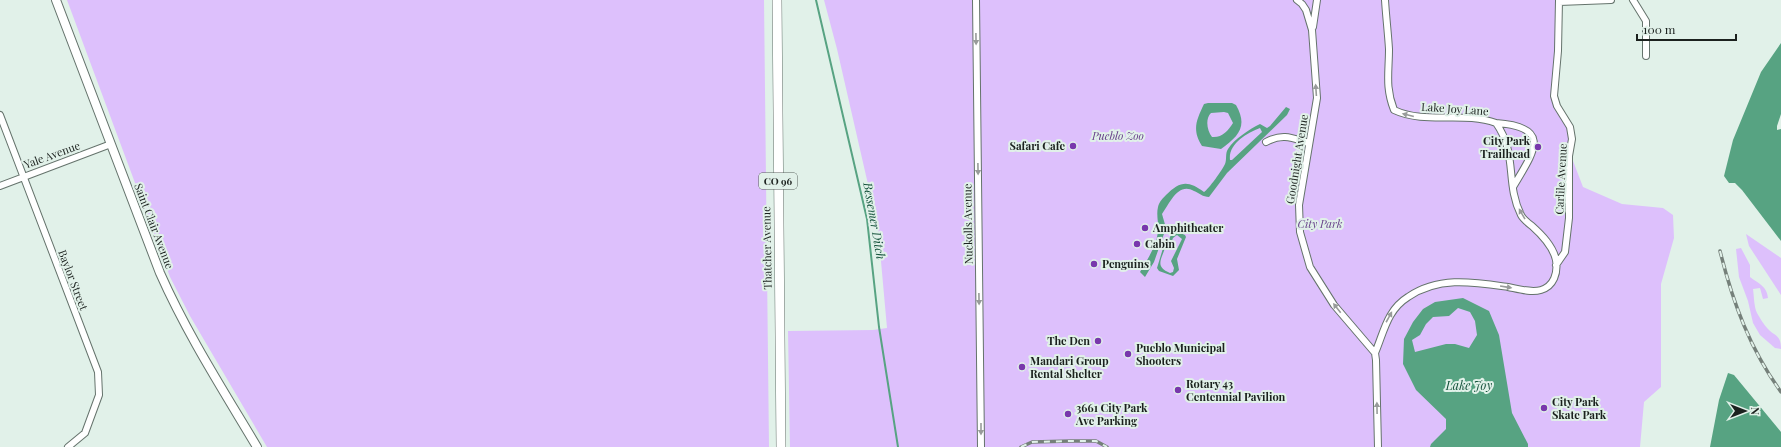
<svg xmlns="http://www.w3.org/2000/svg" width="1781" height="447" viewBox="0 0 1781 447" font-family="'Playfair Display',serif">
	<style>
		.green { fill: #ddc0fc }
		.water { fill: #57a382; fill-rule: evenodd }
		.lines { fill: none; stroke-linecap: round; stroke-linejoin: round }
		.stream { stroke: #57a382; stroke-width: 2 }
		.street-casing { stroke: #65736c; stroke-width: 8 }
		.secondary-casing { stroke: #65736c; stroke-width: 10 }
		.primary-casing { stroke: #65736c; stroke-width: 10 }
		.street { stroke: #fff; stroke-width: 6 }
		.secondary { stroke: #fff; stroke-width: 8 }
		.primary { stroke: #fff; stroke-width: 9 }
		.rail-casing { stroke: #75807a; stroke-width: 3.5 }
		.rail { stroke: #e1f1e9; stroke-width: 2; stroke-dasharray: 6; stroke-linecap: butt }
		.oneway { fill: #989b9a }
		.poi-dot { fill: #7837ac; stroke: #e1f1e9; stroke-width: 1.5 }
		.labels { text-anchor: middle; stroke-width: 4; stroke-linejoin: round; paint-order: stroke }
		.shield { fill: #e1f1e9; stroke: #565f5b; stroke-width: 1 }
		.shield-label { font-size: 10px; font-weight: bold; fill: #1b211e }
		.street-label { font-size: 11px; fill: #1b211e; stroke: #e1f1e9 }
		.park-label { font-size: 11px; font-style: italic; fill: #663f89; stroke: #e1f1e9 }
		.poi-label { font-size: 11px; font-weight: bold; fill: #1b211e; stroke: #e1f1e9; text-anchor: start }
		.water-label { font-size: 12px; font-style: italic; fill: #125039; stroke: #e1f1e9 }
	</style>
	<rect width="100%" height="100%" fill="#e1f1e9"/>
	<path class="green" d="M 67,0 L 764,0 L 769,447 L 267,447 L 190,316 L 170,277 Z
		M 824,0 L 1559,0 L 1554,96 L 1570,127 L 1570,153 L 1583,187 L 1622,204 L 1663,208 L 1673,215 L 1674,238 L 1661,284 L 1661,387 L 1644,402 L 1640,447 L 790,447 L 788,331 L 873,330 L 887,328 L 878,228 L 837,49 Z
		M 1746,234 L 1781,258 L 1781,295 L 1749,246 Z
		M 1741,248 L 1750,265 L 1750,277 C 1759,284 1767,286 1768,298 L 1763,299 L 1760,288 L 1753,289 C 1754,296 1754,307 1757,313 C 1760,318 1764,325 1768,329 C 1774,336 1781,334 1781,349 L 1775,348 L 1760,335 L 1753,323 L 1748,301 L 1739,277 L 1736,249 Z"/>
	<path class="water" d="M 1781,43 L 1781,114 L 1777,126 L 1777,130 L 1781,129 L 1781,241 L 1742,190 L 1735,183 L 1729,183 L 1724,176 L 1733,140 L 1761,72 Z
		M 1208,103 L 1232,103 L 1236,105 C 1248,126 1239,136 1221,149 L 1202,146 C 1192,130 1196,121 1204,104 ZM 1224,112 L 1228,113 L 1233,123 C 1228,131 1222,138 1212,137 C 1207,130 1205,119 1211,113 Z
		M 1286,107 L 1290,109 L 1287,115 L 1227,173 L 1209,197 C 1203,197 1199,193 1194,191 C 1178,182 1170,203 1162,214 L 1166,228 L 1154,262 L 1145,277 L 1140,272 C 1147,260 1156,247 1158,232 C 1159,224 1156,215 1158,207 C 1159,202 1163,198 1166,195 C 1180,181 1188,180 1204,192 C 1208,190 1223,169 1225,164 C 1227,160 1225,153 1228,149 C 1234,139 1250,129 1260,124 L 1267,128 L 1270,126 ZM 1260,128 L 1262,132 L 1232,160 L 1230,160 C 1228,144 1247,133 1260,128 Z
		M 1173,230 L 1185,235 L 1186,237 L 1177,259 L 1179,270 L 1173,276 L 1159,271 L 1157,268 L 1164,245 L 1168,242 ZM 1177,235 L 1182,239 L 1171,261 L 1174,268 L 1173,272 L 1170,273 C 1155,267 1161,260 1165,248 L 1170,246 L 1173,238 Z
		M 1463,298 L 1489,311 L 1499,335 L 1512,413 L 1528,444 L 1528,447 L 1430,447 L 1431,444 L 1446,429 L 1446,419 L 1416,390 L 1403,364 L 1404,339 L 1413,322 L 1423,309 L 1435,302 ZM 1458,308 L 1470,312 L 1475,321 L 1477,335 L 1469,348 L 1455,344 L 1446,344 L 1415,352 L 1412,340 L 1420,335 L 1426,324 L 1433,317 L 1449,316 Z
		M 1728,373 L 1734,375 L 1781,432 L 1781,447 L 1710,447 L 1719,400 Z"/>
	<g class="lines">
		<path class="stream" d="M 816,0 L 867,219 L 879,327 L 898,447"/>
		<defs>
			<path id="street" d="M 976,0 L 981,447
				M 1297,0 L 1302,4 L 1306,10 L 1312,30 L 1317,98 L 1299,205 L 1300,232 L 1310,267 L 1334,305 L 1375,353 L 1376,360 L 1378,447
				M 1633,0 L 1646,21 L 1646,56
				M 1559,2 L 1611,0
				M 1313,27 L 1317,0
				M 0,115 L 98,372 L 99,395 L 85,433 L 68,447
				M 1496,123 C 1554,127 1533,153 1513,187
				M 1266,142 C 1283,133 1292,138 1309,143
				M 0,186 L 111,144
				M 1556,265 L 1565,252 L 1569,218 L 1569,156 L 1572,139 L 1570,127 L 1557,106 L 1554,96 L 1558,51 L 1559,0
				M 1375,353 C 1384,332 1387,310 1408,297 C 1439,276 1473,282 1508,287 C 1518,289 1531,293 1541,290 C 1554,286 1558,273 1556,260 C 1553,246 1542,235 1532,226 C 1528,223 1523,219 1521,215 C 1505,183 1518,154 1496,123 C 1463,111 1426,125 1394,110 C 1385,87 1389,72 1389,49 C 1388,33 1386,16 1385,0"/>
			<path id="secondary" d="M 56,0 L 160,273 C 187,334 223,390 257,447"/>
			<path id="primary" d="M 777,0 L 781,447"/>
		</defs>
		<use href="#street" class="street-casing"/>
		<use href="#secondary" class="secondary-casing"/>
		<use href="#primary" class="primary-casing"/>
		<use href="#street" class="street"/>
		<use href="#secondary" class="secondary"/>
		<use href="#primary" class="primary"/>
		<defs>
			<path id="rail" d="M 1720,251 C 1733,303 1750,349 1781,392
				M 1021,447 L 1032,442 L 1071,441 L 1096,441 L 1107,447"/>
		</defs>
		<use href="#rail" class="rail-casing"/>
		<use href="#rail" class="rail"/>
	</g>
	<defs><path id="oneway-solid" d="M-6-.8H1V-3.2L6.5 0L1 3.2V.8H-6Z"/></defs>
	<g class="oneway">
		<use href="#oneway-solid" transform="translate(976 39) rotate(89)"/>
		<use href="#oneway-solid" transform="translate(1316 90) rotate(-94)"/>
		<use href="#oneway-solid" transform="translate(1408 115) rotate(-166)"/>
		<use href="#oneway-solid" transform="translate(978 169) rotate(89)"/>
		<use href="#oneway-solid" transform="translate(1522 214) rotate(-120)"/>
		<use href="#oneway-solid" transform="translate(1506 287) rotate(9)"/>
		<use href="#oneway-solid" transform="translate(979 299) rotate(89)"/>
		<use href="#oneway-solid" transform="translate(1337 308) rotate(-128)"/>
		<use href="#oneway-solid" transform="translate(1389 317) rotate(-61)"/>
		<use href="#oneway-solid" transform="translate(1377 408) rotate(-91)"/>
		<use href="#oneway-solid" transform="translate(981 429) rotate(90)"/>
	</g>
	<g class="poi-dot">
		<circle cx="1073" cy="146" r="4"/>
		<circle cx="1538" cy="147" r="4"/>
		<circle cx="1145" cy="228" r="4"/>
		<circle cx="1137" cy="244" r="4"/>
		<circle cx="1094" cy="264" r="4"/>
		<circle cx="1098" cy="341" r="4"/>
		<circle cx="1128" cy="354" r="4"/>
		<circle cx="1022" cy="367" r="4"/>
		<circle cx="1178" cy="390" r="4"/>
		<circle cx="1544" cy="408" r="4"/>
		<circle cx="1068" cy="414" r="4"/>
	</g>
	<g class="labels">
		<rect class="shield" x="759" y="173" width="38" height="16" rx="3"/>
		<g class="shield-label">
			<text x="778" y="185">CO 96</text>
		</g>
		<g class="street-label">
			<text transform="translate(1455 109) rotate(4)" y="4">Lake Joy Lane</text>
			<text transform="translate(52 155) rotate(-20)" y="4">Yale Avenue</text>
			<text transform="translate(1297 159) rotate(-81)" y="4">Goodnight Avenue</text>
			<text transform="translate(1561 179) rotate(-87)" y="4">Carlile Avenue</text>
			<text transform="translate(968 224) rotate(-91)" y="4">Nuckolls Avenue</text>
			<text transform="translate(154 226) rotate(69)" y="4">Saint Clair Avenue</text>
			<text transform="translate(767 248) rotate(-91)" y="4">Thatcher Avenue</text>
			<text transform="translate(73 280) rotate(69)" y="4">Baylor Street</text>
		</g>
		<g class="park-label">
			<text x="1118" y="140">Pueblo Zoo</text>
			<text x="1320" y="228">City Park</text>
		</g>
		<g class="poi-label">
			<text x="1530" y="145" text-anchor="end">City Park<tspan x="1530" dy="13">Trailhead</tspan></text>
			<text x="1065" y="150" text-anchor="end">Safari Cafe</text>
			<text x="1153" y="232">Amphitheater</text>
			<text x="1145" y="248">Cabin</text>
			<text x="1102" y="268">Penguins</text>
			<text x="1090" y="345" text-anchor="end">The Den</text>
			<text x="1136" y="352">Pueblo Municipal<tspan x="1136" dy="13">Shooters</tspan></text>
			<text x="1030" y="365">Mandari Group<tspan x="1030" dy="13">Rental Shelter</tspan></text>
			<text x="1186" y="388">Rotary 43<tspan x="1186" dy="13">Centennial Pavilion</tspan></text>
			<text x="1552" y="406">City Park<tspan x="1552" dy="13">Skate Park</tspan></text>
			<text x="1076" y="412">3661 City Park<tspan x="1076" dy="13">Ave Parking</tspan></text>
		</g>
		<g class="water-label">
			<text transform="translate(874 221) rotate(80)" y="4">Bessemer Ditch</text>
			<text x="1469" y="390">Lake Joy</text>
		</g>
	</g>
	<g transform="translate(1745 411) rotate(90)" stroke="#e1f1e9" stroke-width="3" paint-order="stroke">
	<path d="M0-3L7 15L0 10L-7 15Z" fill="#1b211e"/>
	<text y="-6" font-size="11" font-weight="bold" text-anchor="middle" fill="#1b211e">N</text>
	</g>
	<path d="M1637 34v6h99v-6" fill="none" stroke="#1b211e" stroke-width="2"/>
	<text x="1643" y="34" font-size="12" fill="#1b211e" stroke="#e1f1e9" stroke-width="3" paint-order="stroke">100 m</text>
</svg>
